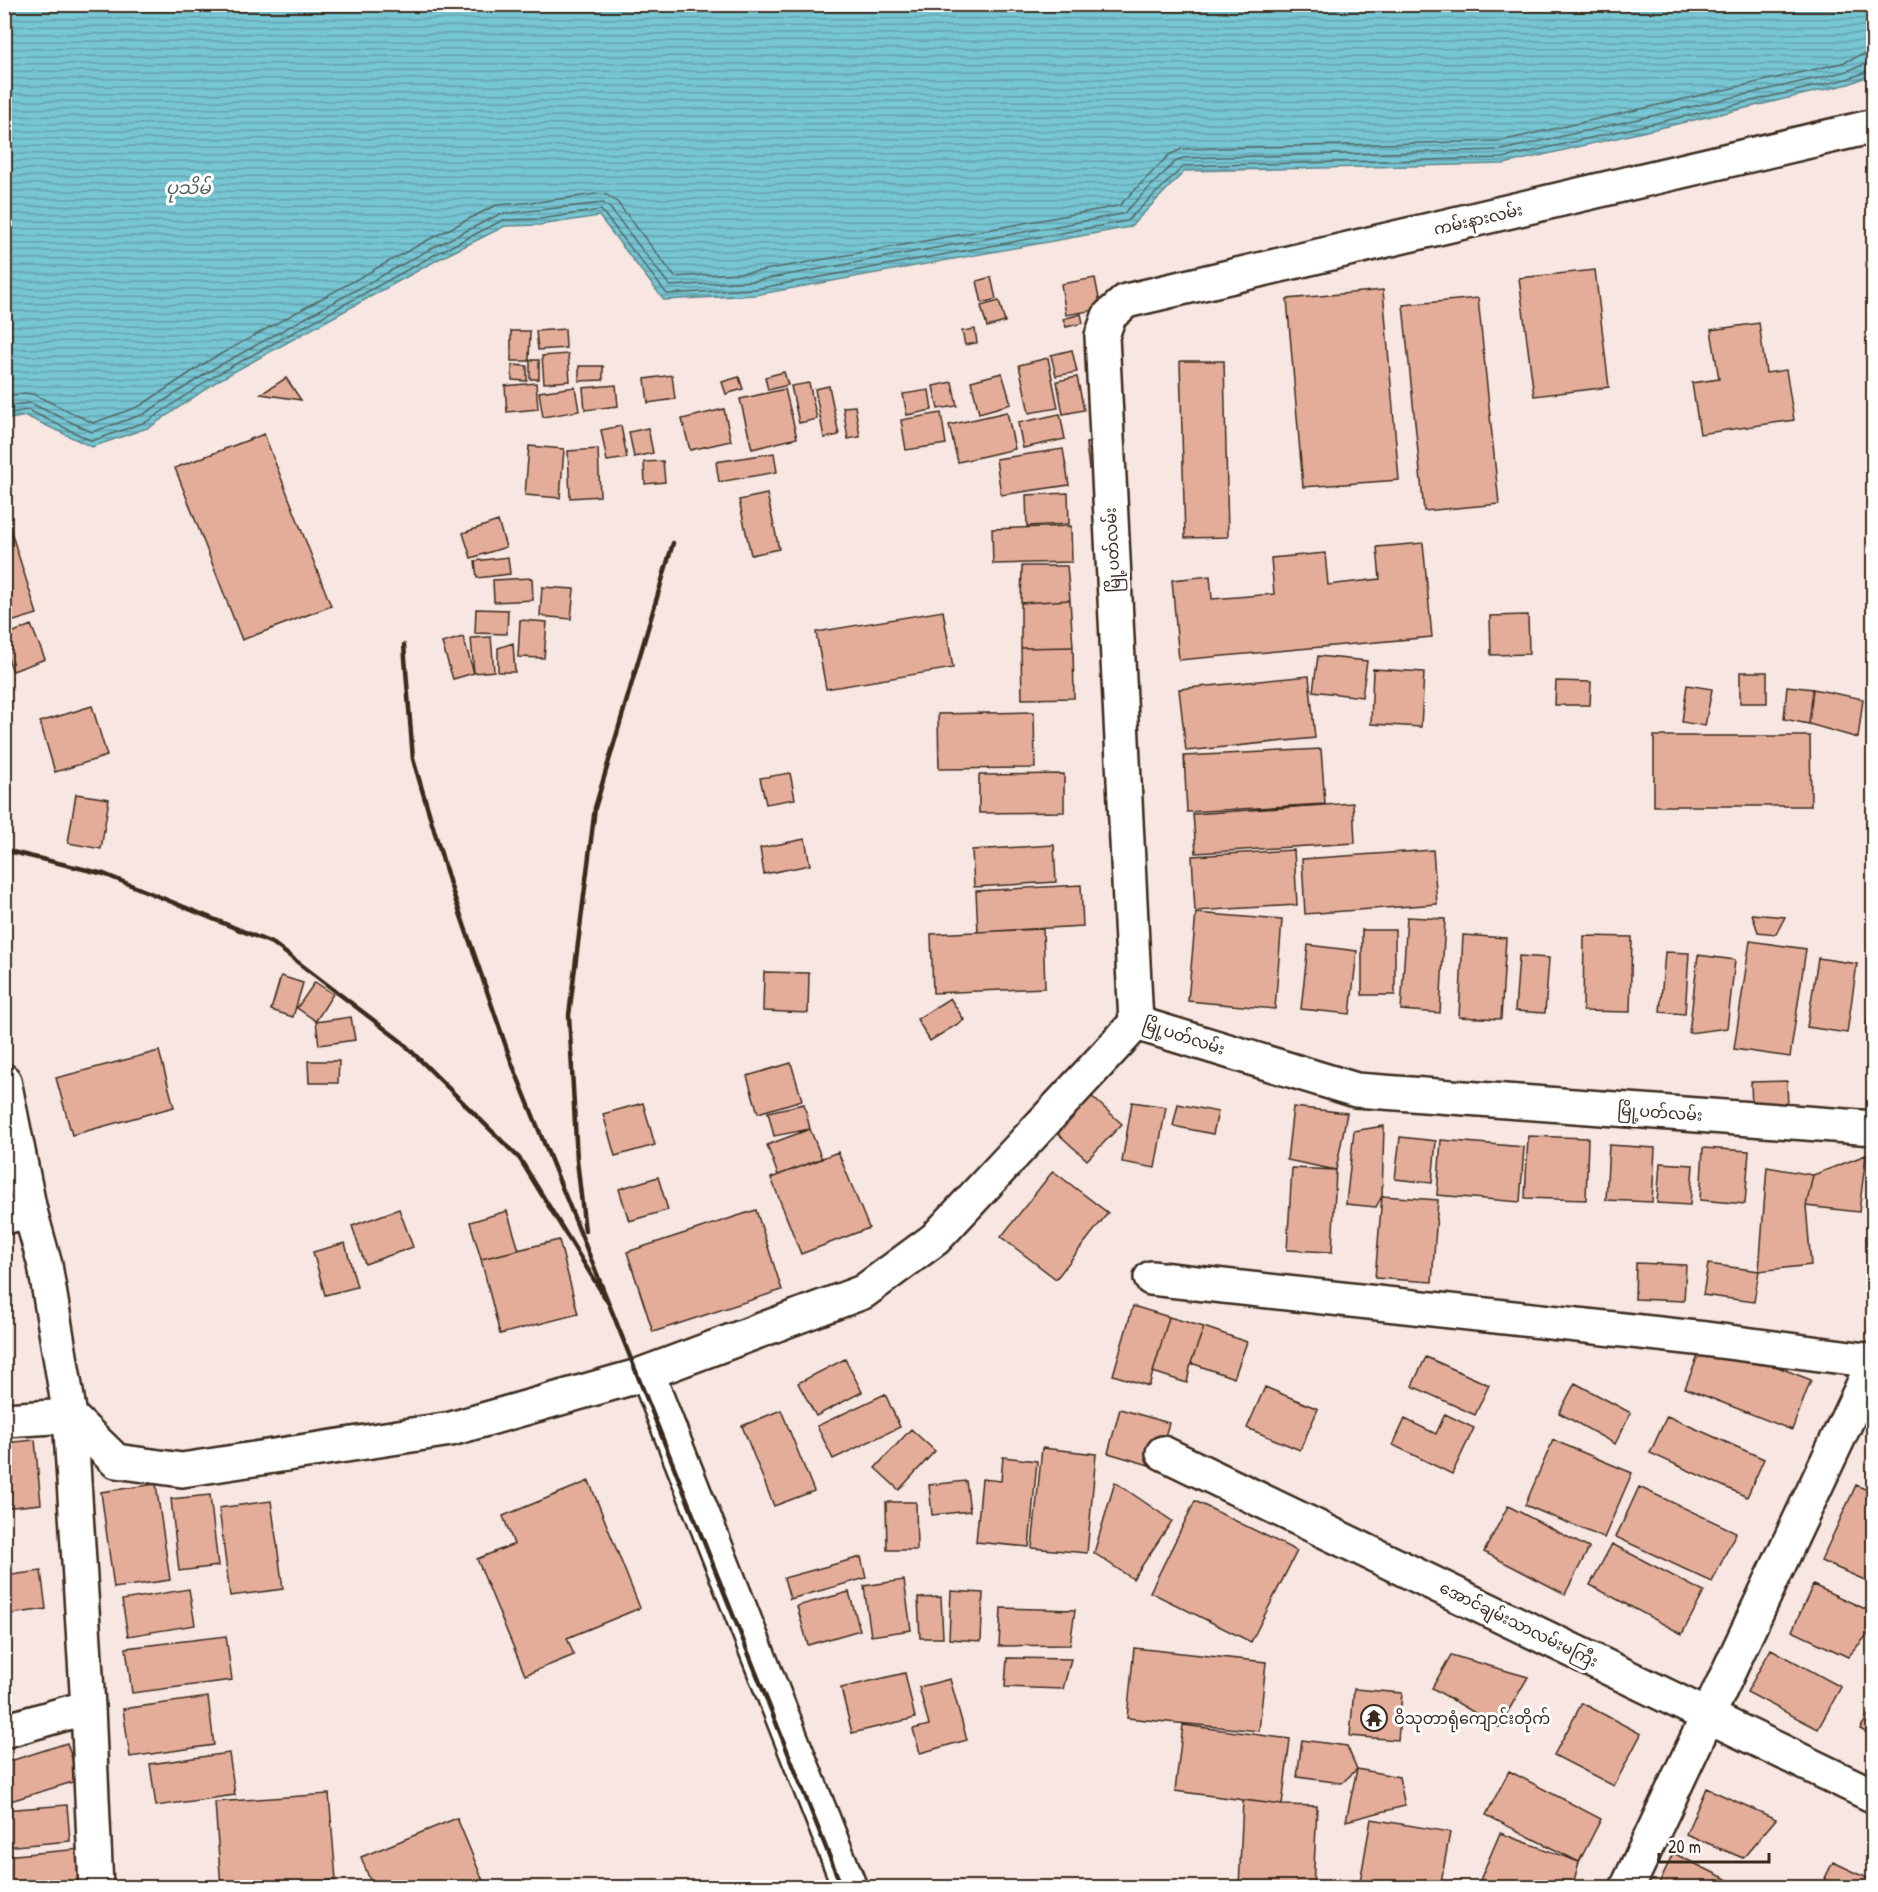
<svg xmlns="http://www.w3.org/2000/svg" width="1878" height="1892" viewBox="0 0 1878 1892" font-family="'Patrick Hand','Noto Sans Myanmar',sans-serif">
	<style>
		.water { fill: url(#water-rules); stroke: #5f888b; stroke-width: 1.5 }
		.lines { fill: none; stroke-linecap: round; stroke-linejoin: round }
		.shore { stroke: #536866; stroke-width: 1.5 }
		.building { fill: #e4ad9a; stroke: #3b2a1e; stroke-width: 1.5 }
		.minor-casing { stroke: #3b2a1e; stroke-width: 38 }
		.tertiary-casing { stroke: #3b2a1e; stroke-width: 38 }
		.minor { stroke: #fff; stroke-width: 33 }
		.tertiary { stroke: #fff; stroke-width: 33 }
		.rail { stroke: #3b2a1e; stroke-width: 4.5 }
		.labels { text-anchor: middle; stroke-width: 6; stroke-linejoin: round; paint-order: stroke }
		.street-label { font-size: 16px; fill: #3b2a1e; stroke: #fff }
		.poi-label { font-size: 16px; fill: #3b2a1e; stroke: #fff; text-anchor: start }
		.water-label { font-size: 18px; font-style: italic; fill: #50615d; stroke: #fff }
	</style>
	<defs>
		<pattern id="water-rules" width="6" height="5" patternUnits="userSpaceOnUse" patternTransform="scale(1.5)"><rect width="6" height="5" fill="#77c6d3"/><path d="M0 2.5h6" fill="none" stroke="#63a1ab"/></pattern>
	</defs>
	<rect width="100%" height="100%" fill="#f7e6e1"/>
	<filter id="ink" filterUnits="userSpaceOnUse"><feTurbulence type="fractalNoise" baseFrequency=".0167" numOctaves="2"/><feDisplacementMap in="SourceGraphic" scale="12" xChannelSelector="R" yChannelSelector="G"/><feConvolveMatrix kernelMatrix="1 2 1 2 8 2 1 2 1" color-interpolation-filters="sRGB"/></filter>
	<g filter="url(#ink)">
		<path class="water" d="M 1873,4 L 1873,74 L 1849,84 L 1504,164 L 1185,171 L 1130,227 L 755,295 L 664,300 L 599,216 L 540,225 L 505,226 L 439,259 L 219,380 L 150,427 L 92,447 L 26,416 L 5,420 L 5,5 Z"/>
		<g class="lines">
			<path class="shore" d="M 4,397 L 24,393 L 33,394 L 93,423 L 140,406 L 208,361 L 428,240 L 496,205 L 538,202 L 596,194 L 607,195 L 617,202 L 675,277 L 753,272 L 1119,206 L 1169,155 L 1182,149 L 1501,141 L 1842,63 L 1864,54 L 1874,52
				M 4,406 L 30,403 L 92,432 L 144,414 L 213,369 L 432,248 L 500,214 L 603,203 L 610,208 L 670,286 L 754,281 L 1123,214 L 1175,162 L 1183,158 L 1502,150 L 1844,72 L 1874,61
				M 4,414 L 28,410 L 92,441 L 148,421 L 216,375 L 436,254 L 503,220 L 540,219 L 601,210 L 667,294 L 755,289 L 1127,221 L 1184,166 L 1503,158 L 1847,79 L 1874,69"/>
		</g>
		<path class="building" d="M 1595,270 L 1609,387 L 1534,396 L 1519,278 Z
			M 991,277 L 996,299 L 982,303 L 977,281 Z
			M 1095,278 L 1101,309 L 1066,315 L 1061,284 Z
			M 1383,290 L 1399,480 L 1303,487 L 1287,299 Z
			M 1478,298 L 1499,504 L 1424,511 L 1403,305 Z
			M 999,301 L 1005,322 L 987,327 L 981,306 Z
			M 1081,314 L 1083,323 L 1066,327 L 1063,319 Z
			M 1759,323 L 1766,373 L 1786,370 L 1794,420 L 1700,434 L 1692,383 L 1719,379 L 1711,330 Z
			M 565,329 L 566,348 L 538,350 L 536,331 Z
			M 975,329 L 977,343 L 965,345 L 962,331 Z
			M 511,331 L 530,331 L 529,361 L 511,361 Z
			M 1072,350 L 1077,372 L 1056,376 L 1051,355 Z
			M 568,354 L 570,381 L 544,383 L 542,356 Z
			M 1048,358 L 1058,408 L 1029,413 L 1019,365 Z
			M 530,360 L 539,360 L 539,379 L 530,379 Z
			M 1180,361 L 1224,361 L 1228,537 L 1185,538 Z
			M 512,365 L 527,366 L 527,381 L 512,380 Z
			M 579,366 L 603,366 L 603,380 L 579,381 Z
			M 784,372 L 788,385 L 768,390 L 765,377 Z
			M 1002,373 L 1011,404 L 979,413 L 971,381 Z
			M 672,375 L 675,399 L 648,403 L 645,379 Z
			M 739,377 L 743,389 L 726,394 L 722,382 Z
			M 1077,377 L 1084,410 L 1063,414 L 1057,381 Z
			M 286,378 L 301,400 L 261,394 Z
			M 952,382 L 957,406 L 938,409 L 933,386 Z
			M 536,383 L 538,409 L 507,412 L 505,386 Z
			M 809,383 L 817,419 L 799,423 L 791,386 Z
			M 616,385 L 618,406 L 585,410 L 583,388 Z
			M 829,386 L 839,435 L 824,438 L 815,389 Z
			M 575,387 L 579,411 L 543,417 L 539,392 Z
			M 785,389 L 797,438 L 752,449 L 740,399 Z
			M 929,390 L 932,410 L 907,415 L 903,394 Z
			M 855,406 L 860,437 L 848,439 L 843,407 Z
			M 724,409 L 731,441 L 690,450 L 682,419 Z
			M 1007,412 L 1015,449 L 958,462 L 949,425 Z
			M 941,413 L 946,444 L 906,450 L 901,420 Z
			M 1060,414 L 1065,439 L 1023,448 L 1018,423 Z
			M 621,426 L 627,458 L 607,461 L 601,430 Z
			M 648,428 L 653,453 L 634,457 L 629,432 Z
			M 264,434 L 331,606 L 242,640 L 175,468 Z
			M 1097,442 L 1099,467 L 1089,469 L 1086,443 Z
			M 529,446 L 564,449 L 560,498 L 525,495 Z
			M 598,449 L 600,496 L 570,498 L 568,451 Z
			M 1063,449 L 1069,485 L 1001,495 L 996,459 Z
			M 774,453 L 777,472 L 719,482 L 716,462 Z
			M 663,461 L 665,482 L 645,484 L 644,462 Z
			M 1068,493 L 1069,524 L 1027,526 L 1026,495 Z
			M 767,494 L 779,549 L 751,555 L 739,500 Z
			M 7,519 L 37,614 L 4,624 L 4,520 Z
			M 498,521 L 506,547 L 471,558 L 463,533 Z
			M 1071,526 L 1072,562 L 993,564 L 992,529 Z
			M 1423,543 L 1432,637 L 1179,660 L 1172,580 L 1210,576 L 1212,599 L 1274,594 L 1271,558 L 1325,553 L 1328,585 L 1380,579 L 1377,547 Z
			M 508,557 L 510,574 L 477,578 L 475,561 Z
			M 1022,566 L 1067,566 L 1070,600 L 1021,603 Z
			M 532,578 L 533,600 L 494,602 L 493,580 Z
			M 542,587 L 574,589 L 571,619 L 540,616 Z
			M 1070,600 L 1073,647 L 1021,648 L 1021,603 Z
			M 476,609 L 508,610 L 507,634 L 475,633 Z
			M 943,611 L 953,668 L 826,689 L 816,632 Z
			M 1528,615 L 1529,654 L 1491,655 L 1490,616 Z
			M 520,620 L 547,622 L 544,658 L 518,657 Z
			M 31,625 L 45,659 L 13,671 L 4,649 L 4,636 Z
			M 463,637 L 474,673 L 453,679 L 442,643 Z
			M 491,637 L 494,671 L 474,673 L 471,638 Z
			M 513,643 L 515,672 L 498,672 L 498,648 Z
			M 1073,647 L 1074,698 L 1022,699 L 1021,648 Z
			M 1318,656 L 1367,661 L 1362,697 L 1313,691 Z
			M 1373,669 L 1424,672 L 1421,727 L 1371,724 Z
			M 1740,672 L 1767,672 L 1767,703 L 1740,703 Z
			M 1309,676 L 1315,738 L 1186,751 L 1179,689 Z
			M 1556,681 L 1591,682 L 1590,705 L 1555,705 Z
			M 1687,685 L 1712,689 L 1705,726 L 1682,722 Z
			M 1787,686 L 1813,689 L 1809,724 L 1784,719 Z
			M 1813,689 L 1863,699 L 1858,738 L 1809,724 Z
			M 92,706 L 107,756 L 55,772 L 40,722 Z
			M 1034,712 L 1035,768 L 939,769 L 938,714 Z
			M 1654,736 L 1810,736 L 1811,806 L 1654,806 Z
			M 1321,749 L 1325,804 L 1187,812 L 1184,756 Z
			M 790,773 L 795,799 L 766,804 L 760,778 Z
			M 1064,774 L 1064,812 L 979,813 L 979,775 Z
			M 76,794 L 109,799 L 101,849 L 68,843 Z
			M 1353,803 L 1355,843 L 1196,853 L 1193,814 Z
			M 805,839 L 810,865 L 764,874 L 760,848 Z
			M 1054,845 L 1056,882 L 974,887 L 972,850 Z
			M 1294,850 L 1297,905 L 1195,911 L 1192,856 Z
			M 1433,850 L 1437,904 L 1305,914 L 1302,859 Z
			M 1081,885 L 1083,926 L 978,932 L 976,891 Z
			M 1196,913 L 1282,920 L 1275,1009 L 1188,1001 Z
			M 1752,914 L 1785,917 L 1776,934 L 1758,932 Z
			M 1407,917 L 1445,919 L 1440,1013 L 1401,1010 Z
			M 1043,929 L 1045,988 L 933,993 L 931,934 Z
			M 1362,930 L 1395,930 L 1395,995 L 1362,995 Z
			M 1463,935 L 1506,938 L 1501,1019 L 1459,1017 Z
			M 1584,936 L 1632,937 L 1630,1012 L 1583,1011 Z
			M 1750,941 L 1806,949 L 1790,1057 L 1734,1049 Z
			M 1308,945 L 1357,951 L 1350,1014 L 1301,1009 Z
			M 1665,952 L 1689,953 L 1685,1014 L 1660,1012 Z
			M 1698,955 L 1735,960 L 1727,1028 L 1689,1033 Z
			M 1519,956 L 1549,958 L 1545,1013 L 1515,1011 Z
			M 1818,958 L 1857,964 L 1847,1033 L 1807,1027 Z
			M 1874,969 L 1874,1032 L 1866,1031 Z
			M 764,972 L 809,973 L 808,1013 L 763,1011 Z
			M 281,976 L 303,983 L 293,1017 L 271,1010 Z
			M 315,982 L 333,994 L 316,1021 L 297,1008 Z
			M 950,998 L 964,1020 L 930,1041 L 917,1019 Z
			M 351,1017 L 355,1040 L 319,1045 L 316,1022 Z
			M 159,1051 L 174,1107 L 72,1135 L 56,1078 Z
			M 308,1061 L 339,1061 L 338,1083 L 309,1083 Z
			M 791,1063 L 802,1100 L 758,1113 L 747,1076 Z
			M 1787,1081 L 1788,1109 L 1752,1110 L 1751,1082 Z
			M 1088,1093 L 1122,1124 L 1087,1160 L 1054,1130 Z
			M 1132,1102 L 1166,1107 L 1155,1168 L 1122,1162 Z
			M 643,1103 L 655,1145 L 615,1156 L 603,1114 Z
			M 804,1104 L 810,1129 L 774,1136 L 768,1112 Z
			M 1178,1104 L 1218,1112 L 1213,1134 L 1173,1126 Z
			M 1293,1107 L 1347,1113 L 1336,1170 L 1287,1160 Z
			M 1384,1126 L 1382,1196 L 1376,1207 L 1346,1204 L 1354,1131 Z
			M 810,1129 L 822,1159 L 778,1175 L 767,1145 Z
			M 1528,1136 L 1588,1138 L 1586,1200 L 1525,1198 Z
			M 1400,1137 L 1436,1141 L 1432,1183 L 1395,1179 Z
			M 1441,1140 L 1524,1147 L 1520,1202 L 1437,1195 Z
			M 1609,1145 L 1655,1148 L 1652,1202 L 1606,1200 Z
			M 1703,1148 L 1749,1151 L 1745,1204 L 1700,1200 Z
			M 838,1152 L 869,1228 L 801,1254 L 771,1178 Z
			M 1866,1155 L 1859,1212 L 1806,1206 L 1813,1175 Z
			M 1660,1163 L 1693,1165 L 1690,1205 L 1657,1203 Z
			M 1767,1167 L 1813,1175 L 1806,1206 L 1811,1265 L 1759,1271 Z
			M 1292,1168 L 1336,1170 L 1332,1252 L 1287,1250 Z
			M 1053,1171 L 1108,1213 L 1056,1279 L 1001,1237 Z
			M 658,1177 L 668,1210 L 629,1221 L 619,1189 Z
			M 1382,1196 L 1438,1200 L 1432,1282 L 1375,1278 Z
			M 399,1209 L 413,1247 L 365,1264 L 352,1226 Z
			M 756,1210 L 782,1290 L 653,1332 L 627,1252 Z
			M 507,1211 L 519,1250 L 481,1259 L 470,1222 Z
			M 559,1240 L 578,1314 L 500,1334 L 481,1259 Z
			M 345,1243 L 357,1287 L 325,1295 L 313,1252 Z
			M 1636,1263 L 1686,1265 L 1684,1301 L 1635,1299 Z
			M 1708,1264 L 1759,1271 L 1754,1302 L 1703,1295 Z
			M 1133,1306 L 1169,1317 L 1149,1386 L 1113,1375 Z
			M 1169,1317 L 1204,1327 L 1191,1363 L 1187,1383 L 1153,1372 Z
			M 1204,1327 L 1247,1342 L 1234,1378 L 1191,1363 Z
			M 1705,1339 L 1811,1380 L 1792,1430 L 1685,1388 Z
			M 1426,1357 L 1489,1385 L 1475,1415 L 1412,1386 Z
			M 845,1359 L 862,1392 L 816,1416 L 798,1383 Z
			M 1575,1383 L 1631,1413 L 1615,1444 L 1559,1413 Z
			M 1265,1387 L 1318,1409 L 1300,1450 L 1247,1428 Z
			M 885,1394 L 900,1427 L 833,1459 L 817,1426 Z
			M 1120,1409 L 1169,1423 L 1156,1467 L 1108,1453 Z
			M 781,1410 L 814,1491 L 774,1506 L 742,1426 Z
			M 1445,1414 L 1474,1428 L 1452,1474 L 1393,1445 L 1405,1419 L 1436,1434 Z
			M 1667,1416 L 1764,1459 L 1747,1497 L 1650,1453 Z
			M 911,1429 L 935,1451 L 899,1490 L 875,1468 Z
			M 35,1440 L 41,1504 L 4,1508 L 4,1443 Z
			M 1553,1440 L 1632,1473 L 1604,1538 L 1525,1505 Z
			M 1042,1448 L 1096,1454 L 1087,1553 L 1032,1548 Z
			M 1003,1457 L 1037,1461 L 1029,1547 L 976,1542 L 982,1479 L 1001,1481 Z
			M 589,1481 L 640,1608 L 567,1638 L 574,1655 L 525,1675 L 477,1559 L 514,1544 L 503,1516 Z
			M 966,1481 L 970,1511 L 932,1515 L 929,1485 Z
			M 1115,1482 L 1172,1521 L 1133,1579 L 1094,1553 Z
			M 156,1484 L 170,1580 L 114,1588 L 101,1492 Z
			M 1856,1485 L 1874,1493 L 1874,1584 L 1821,1561 Z
			M 1639,1487 L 1736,1532 L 1712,1582 L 1616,1537 Z
			M 210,1495 L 218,1566 L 179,1571 L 171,1499 Z
			M 271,1501 L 283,1589 L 230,1596 L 219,1508 Z
			M 1195,1501 L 1297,1551 L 1251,1642 L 1150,1592 Z
			M 886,1502 L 916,1502 L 917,1550 L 887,1550 Z
			M 1508,1506 L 1589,1548 L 1565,1594 L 1484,1552 Z
			M 1612,1544 L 1704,1592 L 1682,1634 L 1590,1585 Z
			M 861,1557 L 866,1578 L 790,1599 L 784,1578 Z
			M 41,1571 L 46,1609 L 4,1615 L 4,1576 Z
			M 904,1580 L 911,1630 L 871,1636 L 864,1586 Z
			M 1813,1585 L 1874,1613 L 1874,1627 L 1848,1657 L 1792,1631 Z
			M 189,1589 L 195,1625 L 128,1636 L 122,1600 Z
			M 951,1591 L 983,1593 L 981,1641 L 949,1639 Z
			M 849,1592 L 860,1630 L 808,1645 L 797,1606 Z
			M 941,1597 L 943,1638 L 920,1638 L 918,1598 Z
			M 1001,1608 L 1075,1610 L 1070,1645 L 999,1646 Z
			M 226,1636 L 232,1680 L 132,1693 L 126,1648 Z
			M 1134,1648 L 1266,1662 L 1259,1731 L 1127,1718 Z
			M 1771,1649 L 1841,1687 L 1818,1729 L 1747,1692 Z
			M 1451,1655 L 1528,1677 L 1499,1727 L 1432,1688 Z
			M 1007,1658 L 1071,1659 L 1063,1689 L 1005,1687 Z
			M 905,1673 L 915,1718 L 852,1733 L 841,1688 Z
			M 950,1679 L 967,1740 L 920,1753 L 913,1729 L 929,1725 L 919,1687 Z
			M 1354,1689 L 1402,1693 L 1398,1740 L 1350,1736 Z
			M 208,1697 L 214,1745 L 130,1757 L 123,1709 Z
			M 1582,1703 L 1641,1734 L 1614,1786 L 1554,1755 Z
			M 1874,1706 L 1874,1737 L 1860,1729 Z
			M 1183,1725 L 1290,1739 L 1282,1805 L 1175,1791 Z
			M 1302,1740 L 1347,1746 L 1357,1769 L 1342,1783 L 1297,1777 Z
			M 67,1743 L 79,1780 L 4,1803 L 4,1763 Z
			M 229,1753 L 235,1795 L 156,1806 L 150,1764 Z
			M 1357,1769 L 1399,1777 L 1405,1806 L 1346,1821 Z
			M 1509,1771 L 1601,1819 L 1579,1862 L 1486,1815 Z
			M 1706,1788 L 1776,1819 L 1743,1858 L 1686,1834 Z
			M 329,1794 L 336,1880 L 221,1888 L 215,1802 Z
			M 1243,1800 L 1282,1805 L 1317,1806 L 1313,1888 L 1239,1888 Z
			M 67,1805 L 70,1841 L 4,1847 L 4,1810 Z
			M 457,1818 L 486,1888 L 373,1888 L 361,1857 Z
			M 1371,1819 L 1450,1832 L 1440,1888 L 1359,1888 Z
			M 1500,1833 L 1579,1862 L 1572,1888 L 1515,1888 L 1480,1880 Z
			M 81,1849 L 86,1888 L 4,1888 L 4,1856 Z
			M 1673,1853 L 1745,1888 L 1657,1888 Z
			M 1833,1862 L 1874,1881 L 1874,1888 L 1820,1888 Z"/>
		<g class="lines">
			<defs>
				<path id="minor" d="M 4,1217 L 30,1211
					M 1151,1278 L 1705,1339 L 1874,1361
					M 647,1373 L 850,1888
					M 4,1420 L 70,1416 L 88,1707 L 96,1888
					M 1163,1453 L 1874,1796
					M 4,1731 L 88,1707
					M 1627,1888 L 1874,1362"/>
				<path id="tertiary" d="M 1874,126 L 1126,301 L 1109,316 L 1102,336 L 1136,1023 L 1356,1090 L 1874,1128
					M 4,1081 L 30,1211 L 45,1265 L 70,1416 L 116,1461 L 182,1470 L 451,1429 L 638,1376 L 863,1292 L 935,1239 L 1136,1023"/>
			</defs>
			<use href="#minor" class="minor-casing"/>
			<use href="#tertiary" class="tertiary-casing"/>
			<use href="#minor" class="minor"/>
			<use href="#tertiary" class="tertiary"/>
			<path class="rail" d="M 4,850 L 104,874 L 274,944 L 402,1042 L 520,1159 L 609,1304 L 511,1061 L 450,884 L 413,759 L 404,645
				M 585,1231 L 577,1160 L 569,1015 L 595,808 L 673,543
				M 609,1304 L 842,1888"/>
		</g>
	</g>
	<defs>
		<symbol id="temple-ring" viewBox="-11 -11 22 22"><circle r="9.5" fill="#fff" stroke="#3b2a1e" stroke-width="1.5"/><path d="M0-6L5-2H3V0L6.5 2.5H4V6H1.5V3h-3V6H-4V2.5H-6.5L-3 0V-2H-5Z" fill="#3b2a1e"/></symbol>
	</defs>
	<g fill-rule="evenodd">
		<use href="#temple-ring" x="1359" y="1703" width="30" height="30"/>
	</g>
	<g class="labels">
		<g class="street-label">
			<text transform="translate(1478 219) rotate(-13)" y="6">ကမ်းနားလမ်း</text>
			<text transform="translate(1112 550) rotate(-93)" y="6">မြို့ပတ်လမ်း</text>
			<text transform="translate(1184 1036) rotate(18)" y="6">မြို့ပတ်လမ်း</text>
			<text transform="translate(1660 1112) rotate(4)" y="6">မြို့ပတ်လမ်း</text>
			<text transform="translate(1519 1624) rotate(26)" y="6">အောင်ချမ်းသာလမ်းမကြီး</text>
		</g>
		<g class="poi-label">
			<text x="1394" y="1724">ဝိသုတာရုံကျောင်းတိုက်</text>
		</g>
		<g class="water-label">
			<text x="188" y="194">ပုသိမ်</text>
		</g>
	</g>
	<rect width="1878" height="1892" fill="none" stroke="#fff" stroke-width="24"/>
	<rect x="12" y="12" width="1854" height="1868" fill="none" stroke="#3b2a1e" stroke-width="2" filter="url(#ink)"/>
	<path d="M1659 1853v9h110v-9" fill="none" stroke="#3b2a1e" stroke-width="3"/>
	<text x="1668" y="1853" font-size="18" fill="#3b2a1e" stroke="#ffffff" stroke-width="4.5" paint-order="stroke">20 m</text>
</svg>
